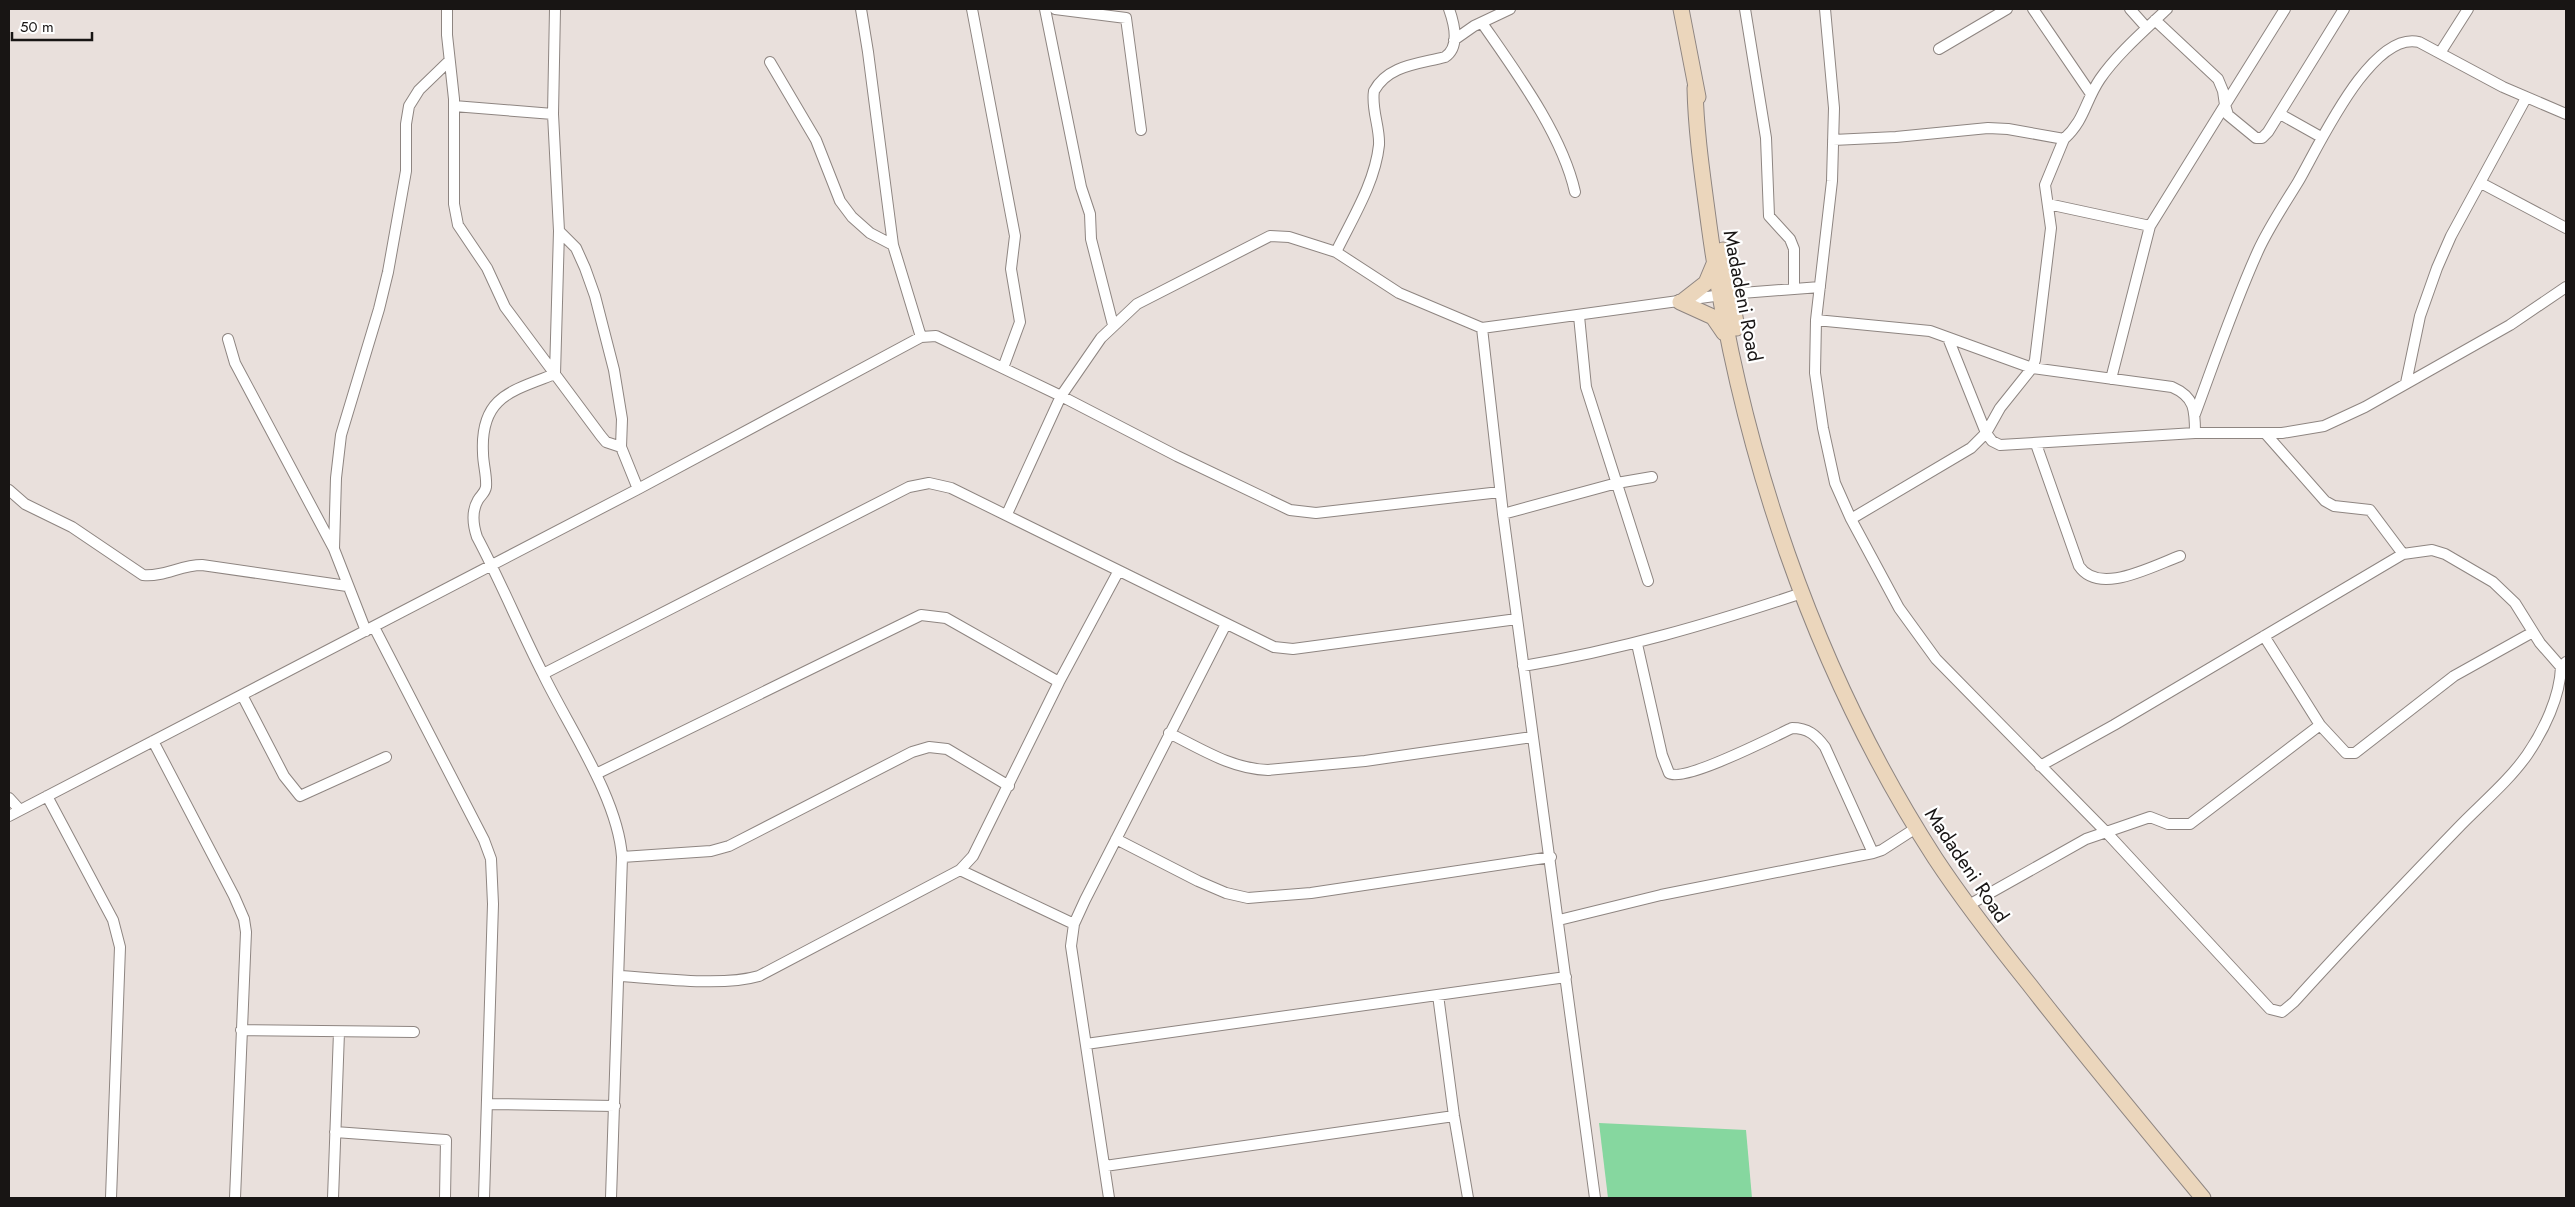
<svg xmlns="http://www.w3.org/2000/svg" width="2575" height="1207" viewBox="0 0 2575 1207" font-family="Jost,sans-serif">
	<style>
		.green { fill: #86d79f }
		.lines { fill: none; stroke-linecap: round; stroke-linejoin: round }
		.street-casing { stroke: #8e8581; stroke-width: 12 }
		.secondary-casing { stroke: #8e8581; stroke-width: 17 }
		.street { stroke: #fff; stroke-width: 10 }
		.secondary { stroke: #ebd6bc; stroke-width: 15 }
		.labels { text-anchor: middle; stroke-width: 4.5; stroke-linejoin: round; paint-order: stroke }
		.street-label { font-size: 20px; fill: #181514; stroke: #fff }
	</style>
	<rect width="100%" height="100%" fill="#e9e0dc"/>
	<path class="green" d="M 1599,1123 L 1746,1130 L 1752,1198 L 1608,1198 Z"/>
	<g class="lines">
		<defs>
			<path id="street" d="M 447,9 L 447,35 L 454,99 L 454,204 L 458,225 L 487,268 L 505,307 L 601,436 L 606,442 L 621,447
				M 555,9 L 553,114 L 559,231 L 555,374 C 511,391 480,397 483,453 C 483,464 487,476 486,487 C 485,493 481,495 478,500 C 471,512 473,525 477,537 C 501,582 520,629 543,674 C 569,728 618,798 622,857 L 611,1198
				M 861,9 L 868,52 L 893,245 L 921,337
				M 972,9 L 1015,236 L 1011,269 L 1020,322 L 1003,368
				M 1045,9 L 1081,187 L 1090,214 L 1091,239 L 1113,325
				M 1055,9 L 1126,18 L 1141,130
				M 1745,9 L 1766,138 L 1769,216 L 1790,239 L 1794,249 L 1794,289
				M 1825,9 L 1834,108 L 1832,181 L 1816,320 L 1815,373 L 1823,428 L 1835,483 L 1851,519 L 1899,608 L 1936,659 L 2107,833 L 2270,1009 L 2282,1012 L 2294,1002 C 2347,943 2402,886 2457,829 C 2481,804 2508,782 2527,755 C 2544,730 2560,697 2561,667
				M 2033,9 L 2091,94
				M 2130,9 L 2146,27
				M 2285,9 L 2225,105 L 2228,115 L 2256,138 L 2262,138 L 2268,132 L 2344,9
				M 1482,23 C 1516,72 1562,134 1575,192
				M 1454,40 L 1474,26 L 1510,9
				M 1939,49 L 2007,9
				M 2440,53 L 2468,9
				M 770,62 L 816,140 L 840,201 L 852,217 L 870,233 L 893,245
				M 454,106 L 553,114
				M 2280,114 L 2321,137
				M 1833,140 L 1896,137 L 1988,128 L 2008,129 L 2064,139 C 2085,120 2085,101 2100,79 C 2117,54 2145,30 2167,9
				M 2481,183 L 2566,228
				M 2048,204 L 2150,226
				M 559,231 L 576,248 L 585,268 L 595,296 L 614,370 L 622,419 L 621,447 L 638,489
				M 1336,252 C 1352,219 1375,183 1379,145 C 1380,127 1371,109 1374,91 C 1388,65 1419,64 1445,57 C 1460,47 1454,23 1449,9
				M 1579,316 L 1586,387 L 1648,581
				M 1816,320 L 1930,331 L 2032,368 L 2172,387 C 2195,397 2195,410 2195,433
				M 1948,338 L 1986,433 L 1992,441 L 2000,445 L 2195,433 L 2282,433 L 2324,426 L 2365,407 L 2510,325 L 2566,287
				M 228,339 L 235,363 L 334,549 L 366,631
				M 2111,379 L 2150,226 L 2225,105 L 2223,91 L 2218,79 L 2155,20
				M 2406,383 L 2420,316 L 2437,268 L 2451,236 L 2526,98
				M 2195,414 C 2215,360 2234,304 2258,251 C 2269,227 2284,205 2298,182 C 2318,148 2371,30 2419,42 L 2503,87 L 2566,114
				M 2265,433 L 2325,501 L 2334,506 L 2370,510 L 2403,554
				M 2036,444 L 2079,566 C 2099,596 2152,566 2180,556
				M 9,490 L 25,504 L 72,527 L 143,575 C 165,577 180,565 202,565 L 347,586
				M 1007,514 L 1061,396 L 1101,338 L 1137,304 L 1270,236 L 1289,237 L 1336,252 L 1399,293 L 1482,328
				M 1503,514 L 1617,483 L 1652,477
				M 1851,519 L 1971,448 L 1986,433 L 2000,408 L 2032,368 L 2035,360 L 2051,228 L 2045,185 L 2064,139
				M 334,549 L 336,478 L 341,435 L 379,309 L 388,272 L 406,171 L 406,124 L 409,106 L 419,90 L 449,61
				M 374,627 L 484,840 L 491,859 L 493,904 L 484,1198
				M 2264,636 L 2320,725
				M 1637,644 L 1662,755 L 1669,773 C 1683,783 1773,737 1792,728 C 1808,728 1816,735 1825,747 L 1873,853
				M 1523,666 C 1620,650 1709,624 1802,593
				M 543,674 L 909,487 L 929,483 L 951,488 L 1274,647 L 1293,649 L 1517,619
				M 242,695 L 284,776 L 300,796 L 386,757
				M 1169,733 C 1201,749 1232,769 1268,770 L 1365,761 L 1532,737
				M 153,741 L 234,896 L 244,919 L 246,932 L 235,1198
				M 2040,766 L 2114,725 L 2403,554 L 2432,550 L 2445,554 L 2493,582 L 2515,603 L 2540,643 L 2561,667 L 2566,662
				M 596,774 L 921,615 L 946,618 L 1059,682
				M 47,796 L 113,920 L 120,947 L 111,1198
				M 9,798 L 20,810
				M 9,816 L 638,489 L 921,337 L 936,336 L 1061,396 L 1177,456 L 1290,510 L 1316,513 L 1500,492
				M 1116,839 L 1198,881 L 1226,893 L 1248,898 L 1311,893 L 1551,857
				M 622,857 L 711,851 L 729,846 L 912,752 L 929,747 L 947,749 L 1009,786
				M 960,870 L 1074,924
				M 1967,906 L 2086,839 L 2150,817 L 2168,824 L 2190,824 L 2320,725 L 2346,753 L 2355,753 L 2454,676 L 2533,632
				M 1559,920 L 1661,895 L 1873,853 L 1882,850 L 1916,828
				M 619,976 C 660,978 721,987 759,976 L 960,870 L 973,856 L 1059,682 L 1118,572
				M 1438,995 L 1454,1116 L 1468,1198
				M 241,1030 L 414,1032
				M 1086,1044 L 1566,977
				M 487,1104 L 615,1106
				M 335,1132 L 446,1140 L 445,1198
				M 1105,1166 L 1454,1116
				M 333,1198 L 339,1032
				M 1109,1198 L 1071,946 L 1074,924 L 1085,900 L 1226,624
				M 1595,1198 L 1503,514 L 1482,328 L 1729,294 L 1820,287"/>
			<path id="secondary" d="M 1681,9 L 1698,97
				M 1695,88 C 1696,134 1703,179 1709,225 C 1739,447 1813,669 1935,858 C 1964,902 1996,943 2029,984 C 2085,1056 2144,1127 2203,1198
				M 1723,250 L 1737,328
				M 1683,301 L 1706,283 L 1714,264
				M 1680,302 L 1713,317 L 1724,333"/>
		</defs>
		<use href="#street" class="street-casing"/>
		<use href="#secondary" class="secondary-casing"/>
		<use href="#street" class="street"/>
		<use href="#secondary" class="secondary"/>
	</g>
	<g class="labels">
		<g class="street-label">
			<text transform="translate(1743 296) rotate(79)" y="7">Madadeni Road</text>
			<text transform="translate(1967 865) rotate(56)" y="7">Madadeni Road</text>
		</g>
	</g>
	<rect width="2575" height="1207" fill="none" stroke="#181514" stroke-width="20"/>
	<path d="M12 32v8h80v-8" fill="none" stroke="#181514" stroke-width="2.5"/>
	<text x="20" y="32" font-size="15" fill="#181514" stroke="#ffffff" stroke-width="4" paint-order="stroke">50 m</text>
</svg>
